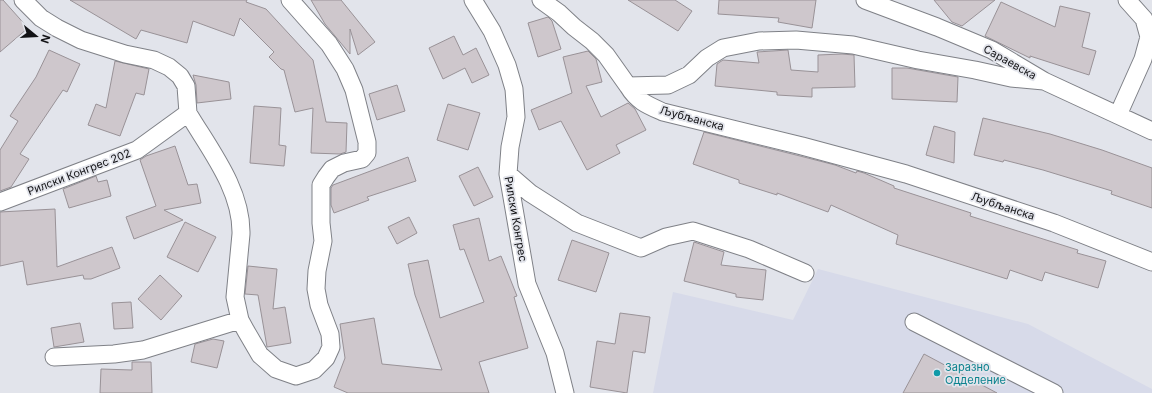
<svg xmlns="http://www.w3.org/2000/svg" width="1152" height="393" viewBox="0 0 1152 393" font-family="Inter,sans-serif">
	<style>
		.built { fill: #d7dae9 }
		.building { fill: #cec7cc; stroke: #999297 }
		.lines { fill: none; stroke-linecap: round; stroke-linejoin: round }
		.street-casing { stroke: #7f8187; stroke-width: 19 }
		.street { stroke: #fff; stroke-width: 17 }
		.culture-dot { fill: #0f9aa8; stroke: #e2e4eb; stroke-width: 1.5 }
		.labels { text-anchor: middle; stroke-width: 3.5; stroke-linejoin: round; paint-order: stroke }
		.street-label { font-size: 11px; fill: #121215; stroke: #e2e4eb }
		.culture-label { font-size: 11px; fill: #0d838f; stroke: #e2e4eb; text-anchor: start }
	</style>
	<rect width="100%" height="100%" fill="#e2e4eb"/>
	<path class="built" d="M 818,269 L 1028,324 L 1152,389 L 1152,393 L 653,393 L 673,292 L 793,320 Z"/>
	<path class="building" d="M 0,0 L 3,0 L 28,28 L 0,52 Z
		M 70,0 L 247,0 L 246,2 L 266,9 L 313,60 L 326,122 L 347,123 L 346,152 L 340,154 L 311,153 L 313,108 L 295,112 L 284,70 L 281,69 L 269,57 L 274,52 L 240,18 L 234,36 L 193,21 L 187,43 L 141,30 L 136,39 Z
		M 311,0 L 341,0 L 375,42 L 358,55 L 350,29 L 350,54 L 325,24 Z
		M 628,0 L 675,0 L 692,11 L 678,31 Z
		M 719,0 L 816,0 L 812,28 L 778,22 L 779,18 L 718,14 Z
		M 934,0 L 995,0 L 962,26 L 952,22 Z
		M 1001,2 L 1055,27 L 1060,6 L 1090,13 L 1082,47 L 1096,51 L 1089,75 L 1030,56 L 1030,58 L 985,36 Z
		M 548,17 L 552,21 L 561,49 L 538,57 L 528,23 Z
		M 454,36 L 463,55 L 476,48 L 489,75 L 472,83 L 465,68 L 443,79 L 429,48 Z
		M 49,50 L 80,64 L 67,92 L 63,90 L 20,154 L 29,159 L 11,187 L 0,191 L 0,150 L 18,121 L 10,116 L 36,77 Z
		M 788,50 L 791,70 L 818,72 L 818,55 L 842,54 L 854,55 L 855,87 L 812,88 L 812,97 L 777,95 L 777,92 L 715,86 L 717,64 L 723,60 L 759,63 L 757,52 Z
		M 588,51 L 596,59 L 602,82 L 586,86 L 601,117 L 628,103 L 635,109 L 646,130 L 616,145 L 620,153 L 587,170 L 561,121 L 539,130 L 531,110 L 572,93 L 563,57 Z
		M 115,61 L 149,69 L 144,95 L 136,93 L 120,136 L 88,125 L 96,104 L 106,108 Z
		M 892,68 L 907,68 L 958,77 L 957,102 L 892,99 Z
		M 193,75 L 229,82 L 231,99 L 197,103 L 196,85 Z
		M 397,85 L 405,111 L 377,120 L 369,94 Z
		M 448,104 L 480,113 L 468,150 L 437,140 Z
		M 254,106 L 281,108 L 279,145 L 286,146 L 284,166 L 250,163 Z
		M 983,118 L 1050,134 L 1102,150 L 1152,168 L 1152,208 L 1111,194 L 1112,191 L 1043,170 L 1004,160 L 1003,162 L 974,155 Z
		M 934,126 L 955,132 L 954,163 L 926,155 Z
		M 704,132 L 800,156 L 835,165 L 856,173 L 857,171 L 864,173 L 894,186 L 894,188 L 971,213 L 970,216 L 1078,250 L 1077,253 L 1106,261 L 1098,288 L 1045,272 L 1042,281 L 1010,270 L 1007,279 L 896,244 L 898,235 L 831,205 L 828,212 L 777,193 L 777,195 L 739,183 L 739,180 L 693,164 Z
		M 175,146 L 188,185 L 197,184 L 201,203 L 164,210 L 183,220 L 134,239 L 126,217 L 156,206 L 140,160 L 146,156 Z
		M 408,157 L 416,181 L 367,197 L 369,200 L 334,213 L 331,205 L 331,188 L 333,185 Z
		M 478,167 L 493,197 L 474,206 L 459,176 Z
		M 96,176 L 98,182 L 107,180 L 111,196 L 69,208 L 63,189 Z
		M 55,209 L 57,267 L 112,247 L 120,268 L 91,279 L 84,279 L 83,275 L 27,285 L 23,261 L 0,266 L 0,212 Z
		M 409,217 L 417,233 L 397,244 L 388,227 Z
		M 479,218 L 489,261 L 501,256 L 517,296 L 514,297 L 528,348 L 479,362 L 489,393 L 348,393 L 334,387 L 345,358 L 340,324 L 374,318 L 382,364 L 442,370 L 415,295 L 408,264 L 428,260 L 440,318 L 484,302 L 464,249 L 460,250 L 453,225 Z
		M 185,222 L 216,237 L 198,272 L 167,257 Z
		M 572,240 L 609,253 L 596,292 L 558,280 Z
		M 694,242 L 724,252 L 721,265 L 766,270 L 763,300 L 736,297 L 736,294 L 684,281 Z
		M 248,266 L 277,269 L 273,309 L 285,307 L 291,343 L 267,347 L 258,295 L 245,294 Z
		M 160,275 L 182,296 L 161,320 L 138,299 Z
		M 131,302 L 133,328 L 114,329 L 112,303 Z
		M 620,313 L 650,317 L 645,353 L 633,351 L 627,393 L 590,387 L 597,341 L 615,344 Z
		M 80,323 L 84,342 L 54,347 L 51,328 Z
		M 213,339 L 224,341 L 217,368 L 191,362 L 195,344 Z
		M 924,354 L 997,393 L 903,393 Z
		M 132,362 L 151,362 L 152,393 L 100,393 L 101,369 L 132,370 Z"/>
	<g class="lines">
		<defs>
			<path id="street" d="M 23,0 L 41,18 L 57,28 L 81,40 L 125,54 L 154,60 L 169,67 L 180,76 L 186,86 L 188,113
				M 473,0 L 492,31 L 507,65 L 514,89 L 516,117 L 510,147 L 508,174 L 527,284 L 555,353 L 565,393
				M 541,0 L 559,13 L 574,27 L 592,41 L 606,55 L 628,86
				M 865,0 L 937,27 L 992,50 L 1044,81 L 1152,131
				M 1044,81 L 1011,78 L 975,70 L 918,60 L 853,45 L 796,40 L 759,41 L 723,48 L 707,58 L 689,75 L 668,85 L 628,86 C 637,101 647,105 663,112 L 802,146 L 906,174 L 1054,223 L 1152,262
				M 1118,115 L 1143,59 L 1149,37 L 1144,19 L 1127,0
				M 508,174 L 530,193 L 577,223 L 641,248 L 666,237 L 693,231 L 749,249 L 805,273
				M 0,202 L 137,150 L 188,113 C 210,150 242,190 241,234 L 235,297 L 240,320 L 246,331 L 260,355 L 276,369 L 296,376 L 314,370 L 326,358 L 331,347 L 330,334 L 319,305 L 316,289 L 317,271 L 323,241 L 321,223 L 321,185 L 326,177 L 332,169 L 344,163 L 362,159 L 367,153 L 367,142 L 354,90 L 345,69 L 329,44 L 290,0
				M 914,322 L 1054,393
				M 54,357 L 114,354 L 143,350 L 240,320"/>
		</defs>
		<use href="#street" class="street-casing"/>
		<use href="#street" class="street"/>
	</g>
	<circle class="culture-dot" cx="937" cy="373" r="4"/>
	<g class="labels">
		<g class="street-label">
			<text transform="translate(1010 62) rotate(29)" y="4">Сараевска</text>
			<text transform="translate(692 118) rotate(15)" y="4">Љубљанска</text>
			<text transform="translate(79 172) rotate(-21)" y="4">Рилски Конгрес 202</text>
			<text transform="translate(1003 206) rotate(18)" y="4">Љубљанска</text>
			<text transform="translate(516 219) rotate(80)" y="4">Рилски Конгрес</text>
		</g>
		<g class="culture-label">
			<text x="945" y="371">Заразно<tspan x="945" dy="13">Одделение</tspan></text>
		</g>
	</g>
	<g transform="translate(36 36) rotate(108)" stroke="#e2e4eb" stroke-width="3" paint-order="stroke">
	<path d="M0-3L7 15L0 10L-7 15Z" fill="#121215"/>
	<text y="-6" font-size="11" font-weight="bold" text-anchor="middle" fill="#121215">N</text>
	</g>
</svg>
